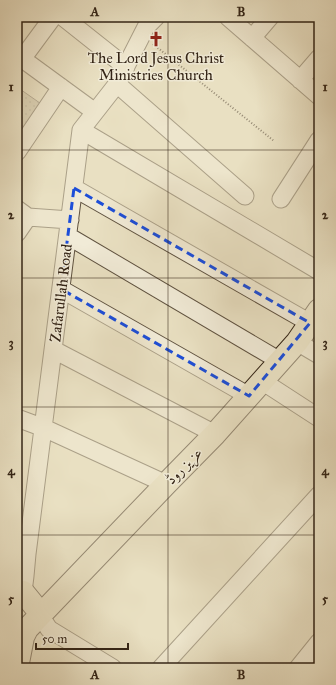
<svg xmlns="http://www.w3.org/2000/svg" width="336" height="685" viewBox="0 0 336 685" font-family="'IM FELL Great Primer',Amiri,serif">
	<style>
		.park { fill: url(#park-dots); stroke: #7e725e }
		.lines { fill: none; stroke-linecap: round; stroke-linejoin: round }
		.minor-casing { stroke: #605341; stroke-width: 19 }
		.major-casing { stroke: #332416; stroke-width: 24 }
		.path { stroke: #332416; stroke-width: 2; stroke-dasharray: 1 2; stroke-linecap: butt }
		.minor { stroke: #f1ebd7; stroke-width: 17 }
		.major { stroke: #e9e0c2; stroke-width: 22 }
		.marked { fill: none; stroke: #1d4ed8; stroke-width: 3; stroke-dasharray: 8 5; stroke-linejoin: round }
		.grid { fill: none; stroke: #332416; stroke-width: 1; stroke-opacity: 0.55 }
		.labels { text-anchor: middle; stroke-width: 3; stroke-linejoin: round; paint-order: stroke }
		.poi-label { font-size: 15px; fill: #332416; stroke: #f1ebd7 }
		.street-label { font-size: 15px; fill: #332416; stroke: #f1ebd7 }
		.neatline { fill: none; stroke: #332416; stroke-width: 1.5 }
		.grid-label { font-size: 13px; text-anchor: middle; font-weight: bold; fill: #332416 }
	</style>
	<defs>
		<pattern id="park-dots" width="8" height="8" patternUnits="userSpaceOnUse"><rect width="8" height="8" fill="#cac0a5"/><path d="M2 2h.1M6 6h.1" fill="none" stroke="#aea58d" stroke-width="1.8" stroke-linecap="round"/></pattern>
	</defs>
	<rect width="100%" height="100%" fill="#e9e0c2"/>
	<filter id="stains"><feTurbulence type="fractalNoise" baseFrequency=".005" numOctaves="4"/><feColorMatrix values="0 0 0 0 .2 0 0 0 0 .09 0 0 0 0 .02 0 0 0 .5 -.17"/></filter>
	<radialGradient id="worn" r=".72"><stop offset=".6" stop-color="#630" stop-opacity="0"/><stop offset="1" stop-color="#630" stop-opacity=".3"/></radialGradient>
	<path class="park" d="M 17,87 L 47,108 L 17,152 Z"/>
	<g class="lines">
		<defs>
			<path id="minor" d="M 63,17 L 126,67
				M 228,17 L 319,96
				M 252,38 L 270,17
				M 17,55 L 95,112
				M 22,59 L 53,17
				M 300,80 L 319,58
				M 117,84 L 245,196
				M 81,130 L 319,271
				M 17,152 L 61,87
				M 74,188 L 310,323
				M 281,199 L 319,140
				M 17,209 L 28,217 L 70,220
				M 17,233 L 28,217
				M 68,236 L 280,361
				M 61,289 L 249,396
				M 297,342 L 319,355
				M 54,350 L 215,434
				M 262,381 L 319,418
				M 17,418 L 44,428 L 166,484
				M 23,592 L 25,576 L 27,554 L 81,130 L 117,84 L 146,27 L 156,17
				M 41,614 L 43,620 L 49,629 L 113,668
				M 161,668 L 319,495
				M 298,668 L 319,642"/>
			<path id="major" d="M 17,592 L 23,592 L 41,614
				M 17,668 L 23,637 L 27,629 L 166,484 L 215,434 L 297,342 L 319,310"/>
		</defs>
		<use href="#minor" class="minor-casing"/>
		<use href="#major" class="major-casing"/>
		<path class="path" d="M 153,44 L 274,141"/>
		<use href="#minor" class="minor"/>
		<use href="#major" class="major"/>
	</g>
	<path d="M0 0H336V685H0ZM 74,188 L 310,323 L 249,396 L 61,289 Z" fill="#e9e0c2" fill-opacity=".55" fill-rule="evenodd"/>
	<path class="marked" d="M 74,188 L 310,323 L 249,396 L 61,289 Z"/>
	<path class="grid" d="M 168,17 L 168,668M 17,150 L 319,150M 17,278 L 319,278M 17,407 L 319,407M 17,535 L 319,535"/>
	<defs>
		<symbol id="church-bare" viewBox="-9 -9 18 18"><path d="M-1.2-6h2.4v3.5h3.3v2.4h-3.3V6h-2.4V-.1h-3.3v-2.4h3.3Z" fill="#8f2418" stroke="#f1ebd7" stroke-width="2.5" paint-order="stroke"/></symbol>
	</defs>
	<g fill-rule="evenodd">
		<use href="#church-bare" x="145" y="28" width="22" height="22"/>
	</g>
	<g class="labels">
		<g class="poi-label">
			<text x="156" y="63">The Lord Jesus Christ<tspan x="156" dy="17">Ministries Church</tspan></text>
		</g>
		<g class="street-label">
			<text transform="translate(61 293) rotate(-83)" y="5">Zafarullah Road</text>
			<text transform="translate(184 466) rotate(-45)" y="5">عزیز روڈ</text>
		</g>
	</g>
	<rect width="336" height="685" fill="none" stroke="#e9e0c2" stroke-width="44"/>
	<path d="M36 643v6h92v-6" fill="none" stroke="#332416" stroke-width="2"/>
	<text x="42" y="643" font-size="12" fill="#332416" stroke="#f1ebd7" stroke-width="3" paint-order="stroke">50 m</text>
	<rect x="22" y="22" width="292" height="641" class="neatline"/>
	<g class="grid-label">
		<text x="95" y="16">A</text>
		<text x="241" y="16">B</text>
		<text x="11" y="91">1</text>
		<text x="325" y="91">1</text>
		<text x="11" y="219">2</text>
		<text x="325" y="219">2</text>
		<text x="11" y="347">3</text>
		<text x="325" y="347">3</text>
		<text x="11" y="475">4</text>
		<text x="325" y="475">4</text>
		<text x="11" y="603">5</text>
		<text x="325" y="603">5</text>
		<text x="95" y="679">A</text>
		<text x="241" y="679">B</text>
	</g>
	<rect width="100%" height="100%" filter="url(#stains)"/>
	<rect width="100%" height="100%" fill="url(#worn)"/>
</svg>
